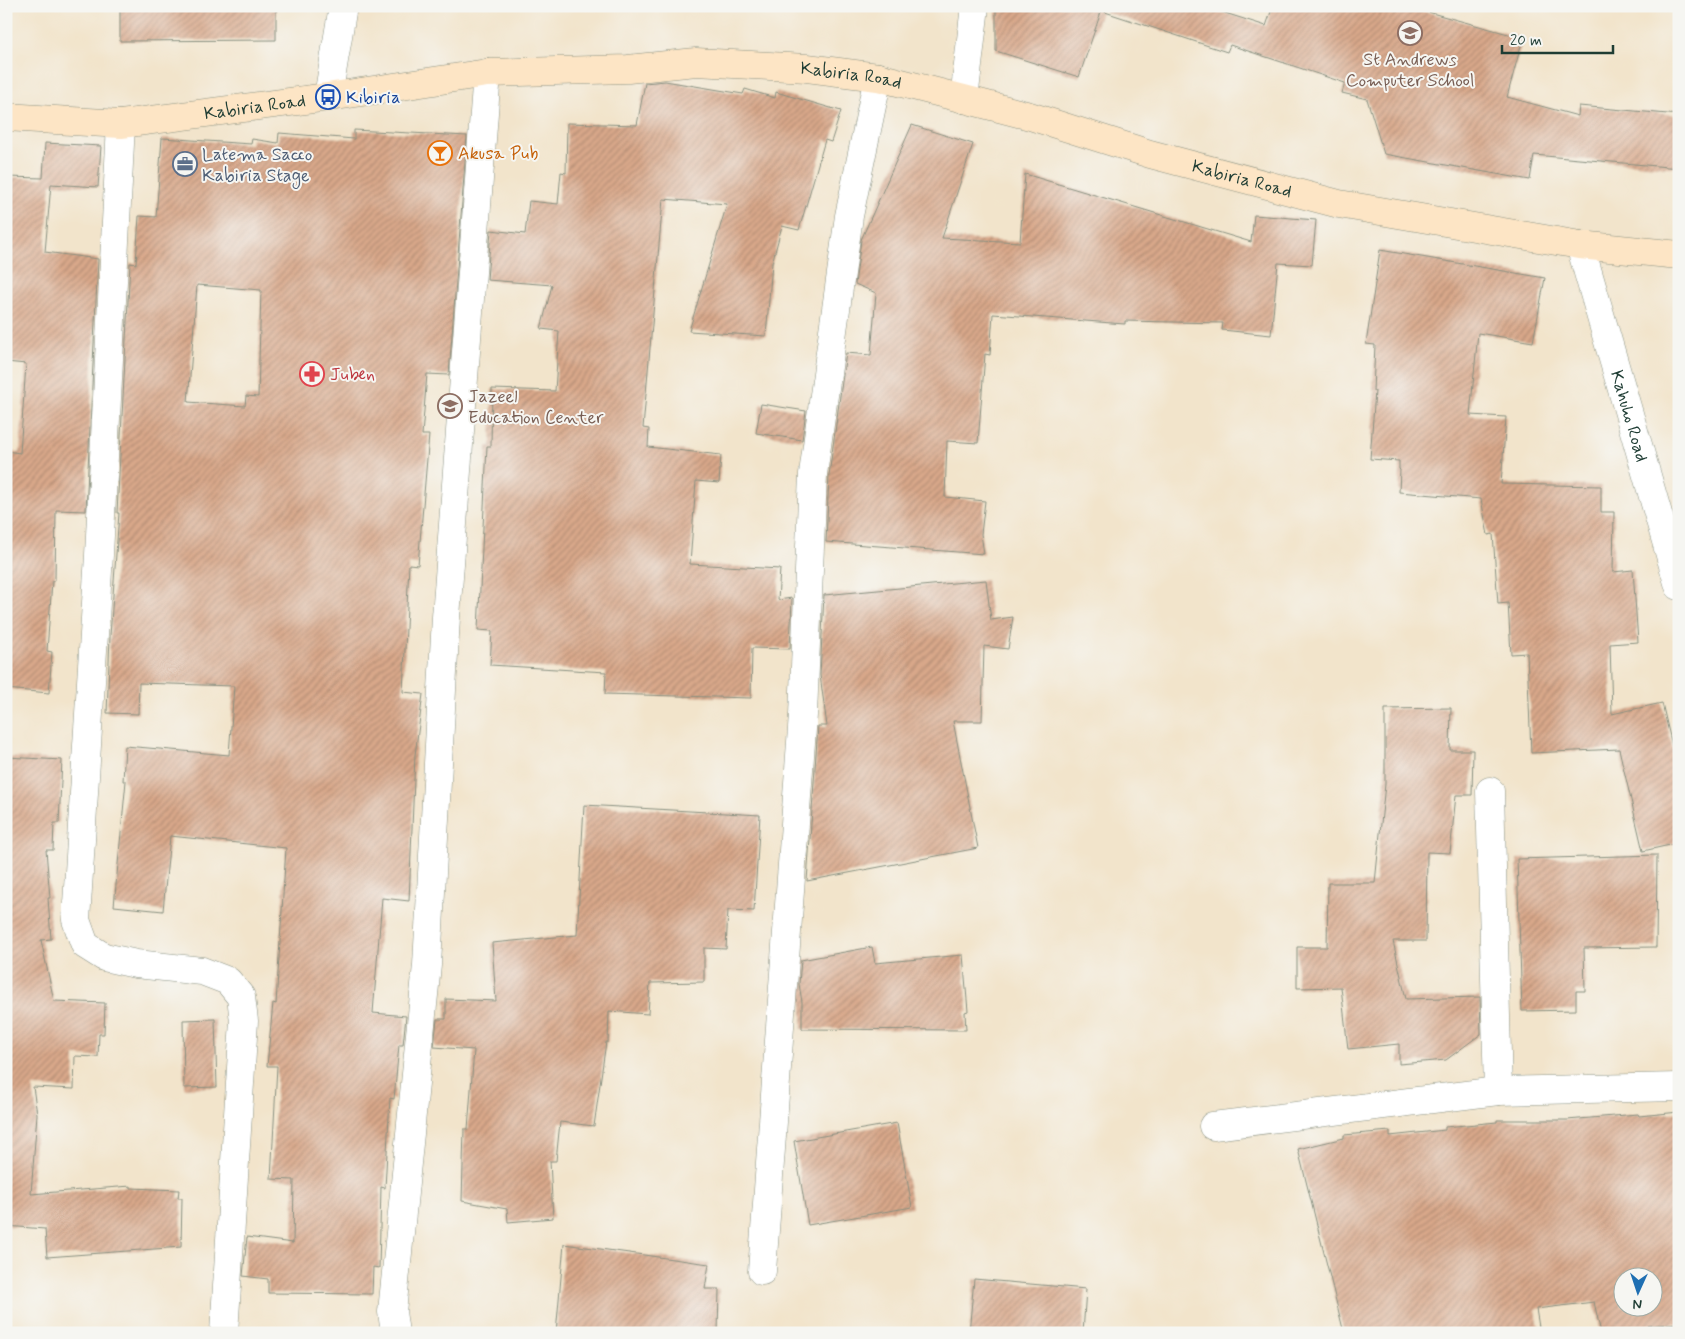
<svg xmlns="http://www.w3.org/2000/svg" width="1685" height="1339" viewBox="0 0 1685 1339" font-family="Mynerve,sans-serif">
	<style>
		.building { fill: url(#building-hatch); fill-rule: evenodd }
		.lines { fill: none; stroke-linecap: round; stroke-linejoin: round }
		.minor-casing { stroke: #889080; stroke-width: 29 }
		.secondary-casing { stroke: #889080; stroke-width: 29 }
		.minor { stroke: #fff; stroke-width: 28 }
		.secondary { stroke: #fde5c5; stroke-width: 28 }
		.labels { text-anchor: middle; stroke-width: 4; stroke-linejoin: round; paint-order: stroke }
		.education-label { font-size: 18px; fill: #785e54; stroke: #f6f6f2 }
		.street-label { font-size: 18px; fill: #1f3d34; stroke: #f6f6f2 }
		.transit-label { font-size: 18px; fill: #164399; stroke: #f6f6f2; text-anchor: start }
		.food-label { font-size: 18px; fill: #c56008; stroke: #f6f6f2; text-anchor: start }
		.service-label { font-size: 18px; fill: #4e5e75; stroke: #f6f6f2; text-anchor: start }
		.health-label { font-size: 18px; fill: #be3a42; stroke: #f6f6f2; text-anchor: start }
	</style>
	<defs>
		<pattern id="building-hatch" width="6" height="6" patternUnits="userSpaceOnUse" patternTransform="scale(1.25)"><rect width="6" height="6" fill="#d9a88a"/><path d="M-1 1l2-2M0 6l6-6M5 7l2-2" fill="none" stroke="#af8a72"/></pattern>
	</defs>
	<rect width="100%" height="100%" fill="#f6f6f2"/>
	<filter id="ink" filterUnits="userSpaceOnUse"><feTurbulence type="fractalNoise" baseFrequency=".02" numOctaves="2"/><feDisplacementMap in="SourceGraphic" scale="10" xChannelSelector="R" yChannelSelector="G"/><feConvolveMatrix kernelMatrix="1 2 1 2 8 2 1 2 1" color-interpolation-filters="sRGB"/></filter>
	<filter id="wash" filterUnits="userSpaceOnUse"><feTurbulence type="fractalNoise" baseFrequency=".0096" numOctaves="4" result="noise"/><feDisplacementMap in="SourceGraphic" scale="20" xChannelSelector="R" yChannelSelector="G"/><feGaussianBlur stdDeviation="1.12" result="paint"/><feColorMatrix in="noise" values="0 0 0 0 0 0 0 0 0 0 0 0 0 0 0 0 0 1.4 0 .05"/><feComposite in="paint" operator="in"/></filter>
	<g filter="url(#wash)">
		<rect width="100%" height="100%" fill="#f2e4cb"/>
		<g id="blocks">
			<path class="building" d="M 120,6 L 276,6 L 276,40 L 120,41 Z
				M 996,6 L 1103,6 L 1079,77 L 996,51 Z
				M 1106,6 L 1203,6 L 1266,26 L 1273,6 L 1406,6 L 1523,38 L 1507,97 L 1578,116 L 1579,106 L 1679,115 L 1679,168 L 1534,155 L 1530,180 L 1384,154 L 1367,99 L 1342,93 L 1345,83 L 1230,45 L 1227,52 L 1105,12 Z
				M 665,81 L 743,94 L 745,89 L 775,98 L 776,92 L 841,111 L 831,142 L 825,140 L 799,230 L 782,226 L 772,263 L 766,336 L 689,331 L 727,204 L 663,199 L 643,428 L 649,429 L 648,447 L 721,455 L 719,483 L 696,481 L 690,564 L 780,569 L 778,600 L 792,598 L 790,649 L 752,648 L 751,698 L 605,694 L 606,672 L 490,665 L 492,631 L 478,630 L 487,446 L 491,446 L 492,389 L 555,391 L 559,331 L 541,329 L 552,285 L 487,280 L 491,230 L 525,234 L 529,201 L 558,204 L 561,172 L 566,173 L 567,123 L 637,125 L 645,83 Z
				M 912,125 L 973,144 L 942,238 L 1020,242 L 1025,174 L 1251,242 L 1254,215 L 1316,220 L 1312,265 L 1278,263 L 1271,335 L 1222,330 L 1223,323 L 1125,321 L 1125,324 L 993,314 L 990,355 L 985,354 L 978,443 L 947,441 L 945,497 L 985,501 L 981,534 L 984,554 L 826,542 L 829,475 L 846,353 L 871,355 L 876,293 L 855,284 L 861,240 Z
				M 354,130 L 467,136 L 449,375 L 427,374 L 422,435 L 429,435 L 418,565 L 409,564 L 403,692 L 423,694 L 415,755 L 409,901 L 382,898 L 373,1013 L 406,1016 L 403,1045 L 399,1045 L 394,1099 L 390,1098 L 385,1188 L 381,1187 L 379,1268 L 373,1267 L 372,1294 L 268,1293 L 268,1279 L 243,1276 L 247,1237 L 293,1243 L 294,1180 L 271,1179 L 277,1066 L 267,1066 L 273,1003 L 276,1004 L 286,848 L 170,836 L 163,911 L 114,906 L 126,781 L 123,781 L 125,746 L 229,755 L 234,686 L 139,683 L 138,714 L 107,713 L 110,636 L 119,513 L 117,513 L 130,263 L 136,264 L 139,216 L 156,217 L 162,138 L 251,144 L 252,139 L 278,143 L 279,133 L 354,139 ZM 197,285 L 261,290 L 258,397 L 246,396 L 245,406 L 188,402 Z
				M 45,143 L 101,146 L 98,187 L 51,184 L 45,252 L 98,259 L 86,511 L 56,510 L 55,581 L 52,581 L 47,651 L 52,652 L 49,693 L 6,689 L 6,451 L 20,453 L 26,364 L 6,362 L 6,177 L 43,178 Z
				M 1380,250 L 1545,278 L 1533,342 L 1478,333 L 1470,415 L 1506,417 L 1501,484 L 1601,486 L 1601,512 L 1614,512 L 1613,572 L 1633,570 L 1638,642 L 1610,644 L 1612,714 L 1662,703 L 1679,775 L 1679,843 L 1643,851 L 1619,749 L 1531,753 L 1527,653 L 1511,654 L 1508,603 L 1498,604 L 1493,534 L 1488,535 L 1481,499 L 1399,492 L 1400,470 L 1399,469 L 1399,461 L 1370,459 L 1375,391 L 1373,391 L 1375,345 L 1366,344 Z
				M 761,404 L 806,411 L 802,440 L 756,433 Z
				M 986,580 L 991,620 L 1013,617 L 1008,649 L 984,646 L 982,721 L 953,721 L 978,848 L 807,881 L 818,726 L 827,726 L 820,675 L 824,595 Z
				M 1451,708 L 1450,750 L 1473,750 L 1472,795 L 1456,795 L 1450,853 L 1427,852 L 1426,941 L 1393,941 L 1406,999 L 1480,997 L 1481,1034 L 1446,1060 L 1399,1064 L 1399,1044 L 1348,1049 L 1341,987 L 1297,988 L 1297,947 L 1327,947 L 1328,883 L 1375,883 L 1385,784 L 1385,709 Z
				M 6,757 L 62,760 L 59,823 L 54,823 L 53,850 L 46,850 L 50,898 L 48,898 L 51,939 L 41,940 L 54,1001 L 105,1003 L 104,1034 L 99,1034 L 98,1057 L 75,1056 L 74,1089 L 33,1087 L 37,1114 L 31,1194 L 131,1186 L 131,1188 L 179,1190 L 178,1198 L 182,1198 L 181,1247 L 47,1257 L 45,1229 L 6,1226 Z
				M 584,805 L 760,815 L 754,911 L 728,910 L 726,949 L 704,948 L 704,982 L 650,983 L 648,1014 L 609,1011 L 608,1042 L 606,1042 L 594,1126 L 560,1122 L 556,1161 L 550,1161 L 553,1218 L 508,1222 L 507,1209 L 462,1201 L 464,1129 L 468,1129 L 474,1050 L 434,1047 L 437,1019 L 446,1019 L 446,999 L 496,1001 L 492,943 L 577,935 Z
				M 1657,855 L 1656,947 L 1584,948 L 1585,991 L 1576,991 L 1576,1010 L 1522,1011 L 1517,859 Z
				M 872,947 L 875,963 L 963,955 L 968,1011 L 965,1012 L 966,1030 L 802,1029 L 802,1002 L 799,984 L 801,960 Z
				M 215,1019 L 217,1087 L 184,1088 L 183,1020 Z
				M 1679,1112 L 1679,1323 L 1648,1326 L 1650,1333 L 1601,1333 L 1594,1302 L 1536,1309 L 1540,1333 L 1344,1333 L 1298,1149 L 1344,1138 L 1344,1135 L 1390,1131 L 1390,1136 L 1445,1130 L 1445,1127 L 1497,1122 L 1497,1120 L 1567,1120 L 1638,1114 L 1639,1116 ZM 1622,1276 L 1652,1276 L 1652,1306 L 1622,1306 Z
				M 897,1123 L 912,1207 L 808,1225 L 794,1141 Z
				M 564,1244 L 709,1264 L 705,1289 L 719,1289 L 718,1333 L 556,1333 Z
				M 974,1279 L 1086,1289 L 1083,1333 L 969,1333 Z"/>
		</g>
	</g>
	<g filter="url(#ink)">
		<use href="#blocks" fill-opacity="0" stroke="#889080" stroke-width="1"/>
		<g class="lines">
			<defs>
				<g id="minor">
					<path d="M 328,97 L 343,6"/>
					<path d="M 964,99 L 975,6"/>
					<path d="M 121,124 L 99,555 L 76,920 L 85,945 L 104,957 L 136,964 L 202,971 L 228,981 L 241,997 L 244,1021 L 224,1333"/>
					<path id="s1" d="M 1580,245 L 1679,586"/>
					<path d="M 1490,791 L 1498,1091"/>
					<path d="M 1213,1126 L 1498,1091 L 1679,1087"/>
					<path d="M 762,1271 L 803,715 L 813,474 L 849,216 L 878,77"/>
					<path d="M 395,1333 L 392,1312 L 427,965 L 446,617 L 487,73"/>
				</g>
				<g id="secondary">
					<path id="s2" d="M 6,117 L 121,124 L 328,97 L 487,73 L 628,69 L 696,62 L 807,68 L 878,77 L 964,99 L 1030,116 L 1150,154 L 1339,204 L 1580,245 L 1679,255"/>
				</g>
			</defs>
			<use href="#minor" class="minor-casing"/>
			<use href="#secondary" class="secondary-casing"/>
			<use href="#minor" class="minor"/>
			<use href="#secondary" class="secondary"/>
		</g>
	</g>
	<defs>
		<symbol id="school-ring" viewBox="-11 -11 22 22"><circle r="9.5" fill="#f6f6f2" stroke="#8d6e63" stroke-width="1.5"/><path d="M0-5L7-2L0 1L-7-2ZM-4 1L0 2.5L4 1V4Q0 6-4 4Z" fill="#8d6e63"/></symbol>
		<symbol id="bus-ring" viewBox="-11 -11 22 22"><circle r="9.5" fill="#f6f6f2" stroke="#1a4fb4" stroke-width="1.5"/><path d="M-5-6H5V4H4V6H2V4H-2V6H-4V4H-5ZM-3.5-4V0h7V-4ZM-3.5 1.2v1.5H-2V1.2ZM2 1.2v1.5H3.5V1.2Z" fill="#1a4fb4"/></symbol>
		<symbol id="bar-ring" viewBox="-11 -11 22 22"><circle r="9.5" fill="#f6f6f2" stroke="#e8710a" stroke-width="1.5"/><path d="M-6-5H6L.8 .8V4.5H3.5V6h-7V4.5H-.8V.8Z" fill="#e8710a"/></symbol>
		<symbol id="office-ring" viewBox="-11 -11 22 22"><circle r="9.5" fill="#f6f6f2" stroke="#5c6f8a" stroke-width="1.5"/><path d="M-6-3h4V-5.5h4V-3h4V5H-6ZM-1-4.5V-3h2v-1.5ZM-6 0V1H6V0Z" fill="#5c6f8a"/></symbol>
		<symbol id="pharmacy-ring" viewBox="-11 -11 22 22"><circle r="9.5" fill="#f6f6f2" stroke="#e0444e" stroke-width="1.5"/><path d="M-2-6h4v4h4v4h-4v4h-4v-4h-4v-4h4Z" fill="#e0444e"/></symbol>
	</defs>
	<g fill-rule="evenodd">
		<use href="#school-ring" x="1396" y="19" width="28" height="28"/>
		<use href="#bus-ring" x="314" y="83" width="28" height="28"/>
		<use href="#bar-ring" x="426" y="139" width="28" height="28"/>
		<use href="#office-ring" x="171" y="150" width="28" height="28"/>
		<use href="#pharmacy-ring" x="298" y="360" width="28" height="28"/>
		<use href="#school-ring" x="436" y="392" width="28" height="28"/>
	</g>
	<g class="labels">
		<g class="education-label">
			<text x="1410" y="65">St Andrews<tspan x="1410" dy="21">Computer School</tspan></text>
			<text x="468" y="402" text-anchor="start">Jazeel<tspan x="468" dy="21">Education Center</tspan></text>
		</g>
		<g class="street-label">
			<text dy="6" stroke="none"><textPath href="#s2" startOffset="850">Kabiria Road</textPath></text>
			<text dy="6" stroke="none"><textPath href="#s2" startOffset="250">Kabiria Road</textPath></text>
			<text dy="6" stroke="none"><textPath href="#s2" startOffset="1255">Kabiria Road</textPath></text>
			<text dy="6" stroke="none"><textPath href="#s1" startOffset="178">Kahuho Road</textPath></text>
		</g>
		<g class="transit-label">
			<text x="346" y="103">Kibiria</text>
		</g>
		<g class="food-label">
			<text x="458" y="159">Akusa Pub</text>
		</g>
		<g class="service-label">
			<text x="202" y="160">Latema Sacco<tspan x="202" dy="21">Kabiria Stage</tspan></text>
		</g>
		<g class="health-label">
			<text x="330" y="380">Juben</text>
		</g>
	</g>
	<rect width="1685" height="1339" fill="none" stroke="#f6f6f2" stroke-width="25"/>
	<g transform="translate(1638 1292) rotate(183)"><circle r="24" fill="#f6f6f2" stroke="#a0aca6"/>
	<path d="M0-4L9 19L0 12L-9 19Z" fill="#1f6fb2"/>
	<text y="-8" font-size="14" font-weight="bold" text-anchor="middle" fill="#1f3d34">N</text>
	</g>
	<path d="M1502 45v8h111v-8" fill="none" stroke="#1f3d34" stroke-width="2.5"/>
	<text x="1510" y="45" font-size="15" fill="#1f3d34" stroke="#f6f6f2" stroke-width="4" paint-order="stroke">20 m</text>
</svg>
